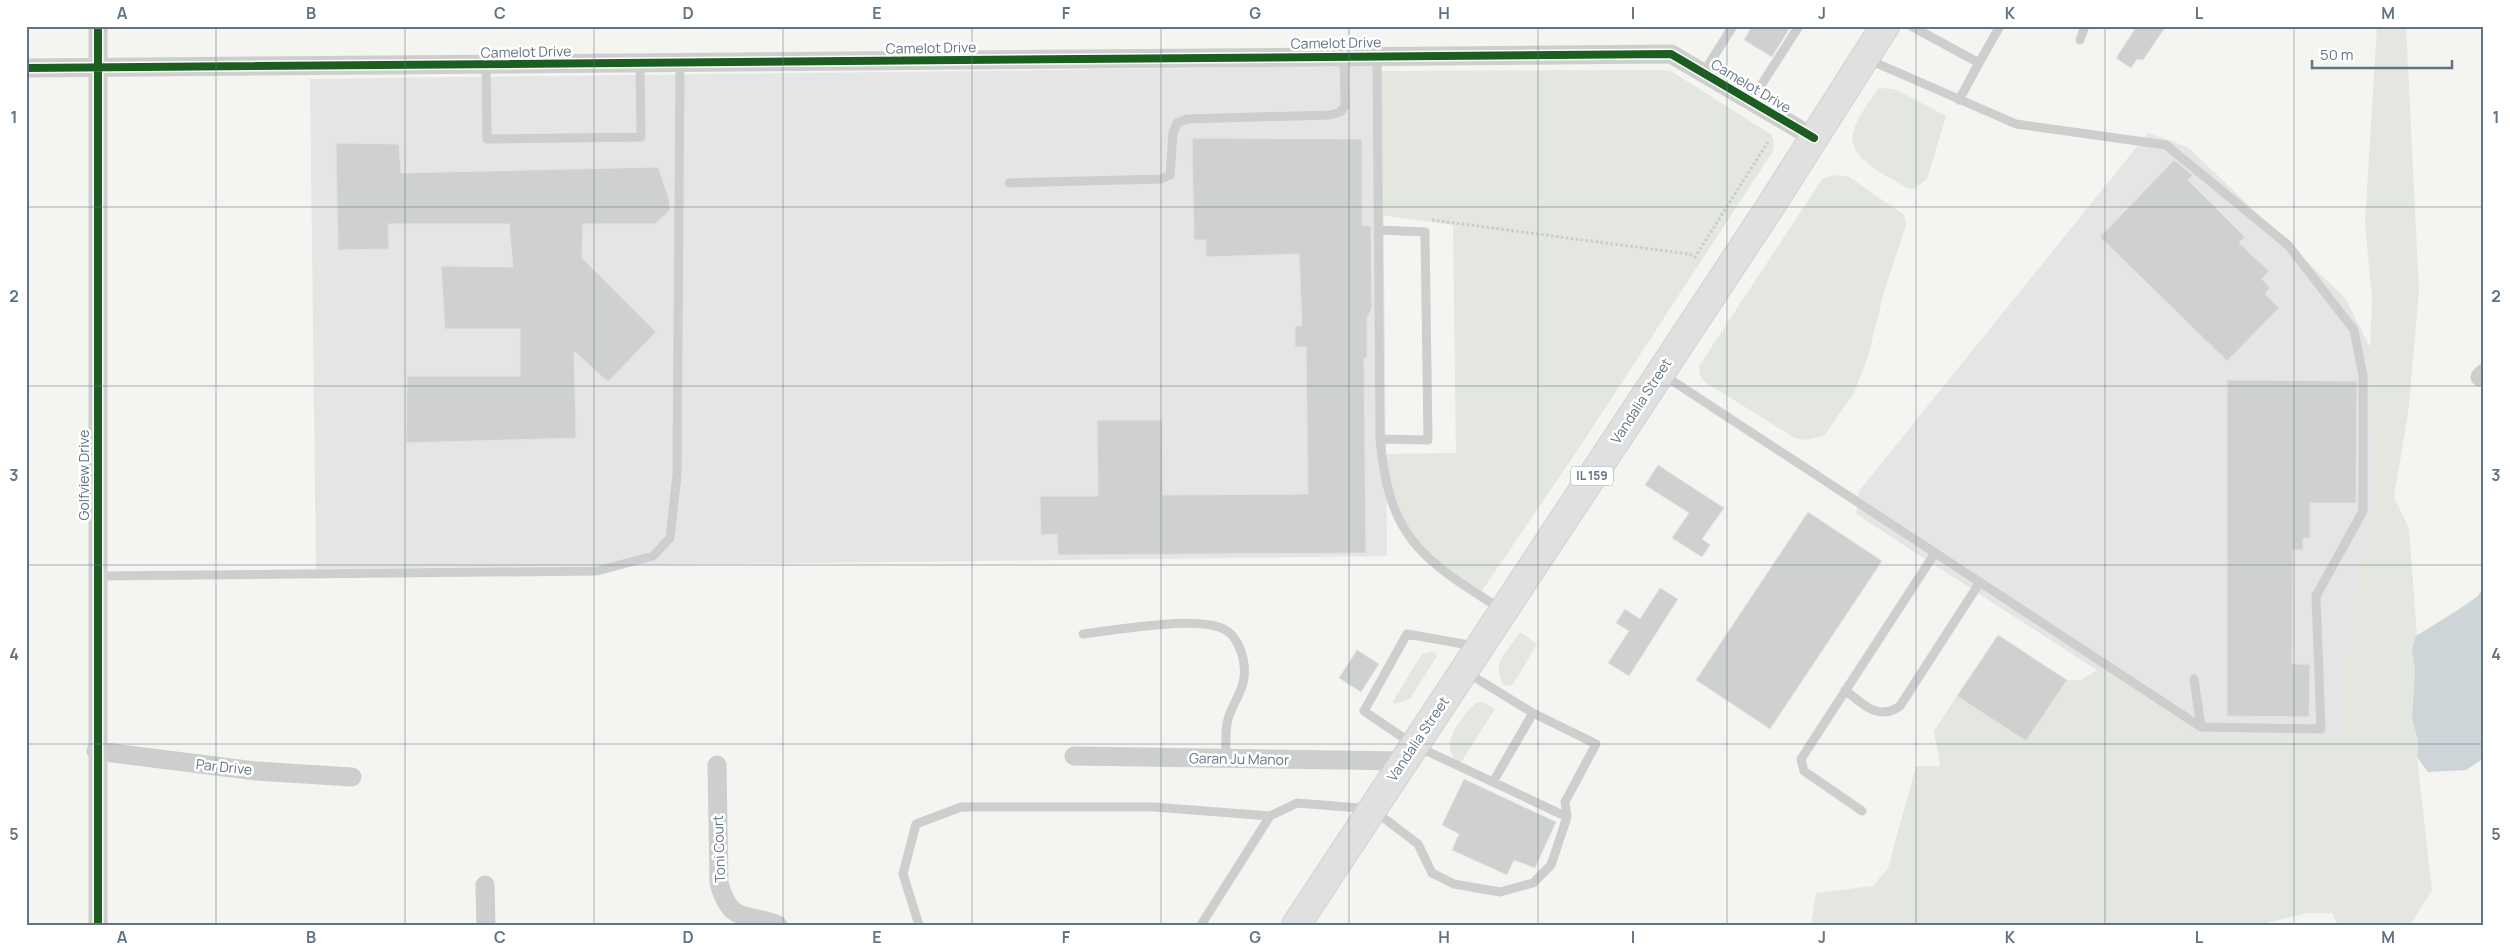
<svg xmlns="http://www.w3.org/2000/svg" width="2510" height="951" viewBox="0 0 2510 951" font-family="Manrope,sans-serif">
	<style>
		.built { fill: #e4e5e4 }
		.green { fill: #e3e7df }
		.water { fill: #cdd5d8 }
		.building { fill: #cfd0d0; stroke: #e3e3e1 }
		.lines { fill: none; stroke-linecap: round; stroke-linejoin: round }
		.primary-casing { stroke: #cfd0d0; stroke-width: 30 }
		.path { stroke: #cacbcb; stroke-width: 3; stroke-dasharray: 2.5 2.5; stroke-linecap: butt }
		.service { stroke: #cdcece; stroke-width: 9 }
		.minor { stroke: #cdcece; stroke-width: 19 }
		.primary { stroke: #e0e0e1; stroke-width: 28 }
		.cycleway-casing { stroke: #fff; stroke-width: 11 }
		.cycleway { stroke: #1b5e20; stroke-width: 8 }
		.grid { fill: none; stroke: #627483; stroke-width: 1; stroke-opacity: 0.55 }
		.labels { text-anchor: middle; stroke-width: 5; stroke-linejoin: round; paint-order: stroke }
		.shield { fill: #fff; stroke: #919ea8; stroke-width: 1 }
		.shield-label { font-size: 12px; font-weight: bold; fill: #627483 }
		.street-label { font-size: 14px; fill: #627483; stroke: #fff }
		.neatline { fill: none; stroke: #627483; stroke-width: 2 }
		.grid-label { font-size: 16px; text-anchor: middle; font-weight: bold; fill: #627483 }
	</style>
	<rect width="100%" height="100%" fill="#f4f4f1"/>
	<path class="built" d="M 1382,66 L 1387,556 L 316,569 L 310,79 Z
		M 2148,133 L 2188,147 L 2345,298 L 2370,347 L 2375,506 L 2361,557 L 2347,645 L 2343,739 L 2203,739 L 1856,514 L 1859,491 Z"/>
	<path class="green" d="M 2377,26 L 2406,26 L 2419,291 L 2408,414 L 2394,497 L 2409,529 L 2417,636 L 2412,649 L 2415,671 L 2412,718 L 2418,741 L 2417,757 L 2432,890 L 2410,925 L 2338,925 L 2332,913 L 2307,913 L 2261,924 L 2225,925 L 1811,925 L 1816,893 L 1873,886 L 1888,868 L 1916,766 L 1940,766 L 1934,731 L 1957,696 L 2067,680 L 2081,680 L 2106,665 L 2203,739 L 2343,738 L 2347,645 L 2361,557 L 2375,506 L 2370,347 L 2372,298 L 2365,223 Z
		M 1654,70 L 1671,71 L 1772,135 L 1774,143 L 1773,151 L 1579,448 L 1479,595 L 1458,582 L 1405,532 L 1382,454 L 1456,453 L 1453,225 L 1379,215 L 1377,71 Z
		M 1884,88 L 1897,90 L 1946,116 L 1927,179 L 1914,189 L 1907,188 C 1888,176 1844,158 1854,130 C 1858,115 1870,102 1878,89 Z
		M 1837,175 L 1849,177 L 1904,215 L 1906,225 L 1884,292 L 1868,356 L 1854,393 L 1824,436 L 1805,440 L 1795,438 L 1705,382 L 1700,375 L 1699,366 L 1823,178 Z
		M 1520,632 L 1537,644 L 1512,686 L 1504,685 C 1490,664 1508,651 1520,632 Z
		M 1431,652 L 1434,652 L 1437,656 L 1410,699 L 1394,704 L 1393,701 L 1422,654 Z
		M 1483,702 L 1495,709 L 1462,761 L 1457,761 C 1438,744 1462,718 1475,703 Z"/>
	<path class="water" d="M 2484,587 L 2484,758 L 2466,770 L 2428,772 L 2417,757 L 2418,741 L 2412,718 L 2415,671 L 2412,649 L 2416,636 L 2458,610 L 2478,596 Z"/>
	<path class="building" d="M 1752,26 L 1791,26 L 1772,57 L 1744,40 Z
		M 2137,26 L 2166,26 L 2143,60 L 2137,59 L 2131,68 L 2116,58 Z
		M 1192,138 L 1362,139 L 1362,225 L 1371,226 L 1372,308 L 1367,318 L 1367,358 L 1364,358 L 1366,553 L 1058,555 L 1057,534 L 1041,535 L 1040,496 L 1098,496 L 1097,420 L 1162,420 L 1163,495 L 1308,494 L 1306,347 L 1295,347 L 1295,326 L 1302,326 L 1299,254 L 1206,257 L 1206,240 L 1194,240 Z
		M 336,143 L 399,144 L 401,173 L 658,167 L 669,199 L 670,210 L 655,224 L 583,224 L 582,258 L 656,332 L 608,382 L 574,351 L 576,438 L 406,443 L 407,376 L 520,376 L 520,329 L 445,329 L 441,266 L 513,267 L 509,224 L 388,224 L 389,249 L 338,250 Z
		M 2174,160 L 2193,175 L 2188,180 L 2245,237 L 2239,243 L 2269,271 L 2262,279 L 2270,288 L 2265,294 L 2279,308 L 2227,361 L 2100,237 Z
		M 2227,380 L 2357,381 L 2356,503 L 2310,503 L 2310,538 L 2303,538 L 2303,550 L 2293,550 L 2292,664 L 2310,664 L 2309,717 L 2227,716 Z
		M 1658,465 L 1724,508 L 1702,539 L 1710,545 L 1702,557 L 1672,538 L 1689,513 L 1645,485 Z
		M 1808,512 L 1882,561 L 1770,729 L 1696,680 Z
		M 1660,588 L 1678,599 L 1629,676 L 1608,663 L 1629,631 L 1616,623 L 1625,609 L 1640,619 Z
		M 1998,635 L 2067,680 L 2026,741 L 1957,696 Z
		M 1357,650 L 1379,664 L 1361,692 L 1339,678 Z
		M 1464,779 L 1556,822 L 1535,868 L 1514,860 L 1507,875 L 1452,850 L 1459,834 L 1442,825 Z"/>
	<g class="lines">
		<defs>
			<path id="primary" d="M 1296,925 L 1770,207 L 1885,26"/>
		</defs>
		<use href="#primary" class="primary-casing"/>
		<path class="path" d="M 1432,220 L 1689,254 L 1695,257 L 1768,142"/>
		<path class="service" d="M 1911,26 L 1979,63 L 2000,26
			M 2080,40 L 2085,26
			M 1377,55 L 1380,439 C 1389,539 1422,559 1501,609
			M 1867,59 L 2016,124 L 2166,145 L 2288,245 L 2354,330 L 2363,376 L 2363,511 L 2316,596 L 2321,729 L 2201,727 L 2194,679
			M 486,65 L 487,139 L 641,137 L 640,64
			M 1704,72 L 1733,26
			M 1959,100 L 1979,63
			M 1751,101 L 1799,26
			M 1009,183 L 1161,179 L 1170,175 L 1173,133 L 1177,123 L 1187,119 L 1330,115 L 1340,112 L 1345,106 L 1344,56
			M 1379,230 L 1425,232 L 1428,440 L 1380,439
			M 1662,374 L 2201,727
			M 97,576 L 597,571 L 653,556 L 670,538 L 677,475 L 680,63
			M 1083,634 C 1116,630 1188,617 1219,627 C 1239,633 1246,660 1244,678 C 1242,695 1229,708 1227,724 C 1225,735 1226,747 1226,758
			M 1475,646 L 1407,634 L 1364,711 L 1414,745 L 1493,782 L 1533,713
			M 1845,690 C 1862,703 1878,722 1900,706 L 1980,582
			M 1493,782 L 1567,817
			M 1862,811 L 1804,771 L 1801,759 L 1935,553
			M 919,925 L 903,874 L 916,824 L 961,807 L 1154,807 L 1270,816
			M 1201,925 L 1270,816 L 1297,803 L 1372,809 L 1418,844 L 1432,873 L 1454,884 L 1500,892 L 1533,883 L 1551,865 L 1567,817 L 1565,802 L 1596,744 L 1533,713 L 1466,672"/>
		<path class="minor" d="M 26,68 L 1671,54 L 1814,138
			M 2480,377 L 2484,373
			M 96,751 L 256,771 L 352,777
			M 1074,756 L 1405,761
			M 717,765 L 719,883 C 731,926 747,912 778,925
			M 485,885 L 486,925
			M 98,925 L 98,26"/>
		<use href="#primary" class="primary"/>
		<defs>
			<path id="cycleway" d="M 26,68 L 1671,54 L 1814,138
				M 98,925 L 98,26"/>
		</defs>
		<use href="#cycleway" class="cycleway-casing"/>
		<use href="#cycleway" class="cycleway"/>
	</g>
	<path class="grid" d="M 216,26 L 216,925M 405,26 L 405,925M 594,26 L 594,925M 783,26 L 783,925M 972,26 L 972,925M 1161,26 L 1161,925M 1349,26 L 1349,925M 1538,26 L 1538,925M 1727,26 L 1727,925M 1916,26 L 1916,925M 2105,26 L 2105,925M 2294,26 L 2294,925M 26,207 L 2484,207M 26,386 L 2484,386M 26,565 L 2484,565M 26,744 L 2484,744"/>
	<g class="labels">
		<rect class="shield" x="1571" y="466.5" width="42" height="19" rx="4"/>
		<g class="shield-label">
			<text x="1592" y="480">IL 159</text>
		</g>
		<g class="street-label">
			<text transform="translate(1336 43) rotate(-1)" y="5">Camelot Drive</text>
			<text transform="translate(931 48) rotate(-1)" y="5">Camelot Drive</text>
			<text transform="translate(526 52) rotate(-1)" y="5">Camelot Drive</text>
			<text transform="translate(1751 86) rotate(31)" y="5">Camelot Drive</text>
			<text transform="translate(1641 401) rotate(-57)" y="5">Vandalia Street</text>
			<text transform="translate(84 475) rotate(-90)" y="5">Golfview Drive</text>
			<text transform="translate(1418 739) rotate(-56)" y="5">Vandalia Street</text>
			<text transform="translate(1239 759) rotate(1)" y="5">Garan Ju Manor</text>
			<text transform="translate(224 767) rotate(6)" y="5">Par Drive</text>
			<text transform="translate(719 849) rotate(-92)" y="5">Toni Court</text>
		</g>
	</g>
	<rect width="2510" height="951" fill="none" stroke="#ffffff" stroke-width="55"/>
	<path d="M2312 60v8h140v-8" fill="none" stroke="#627483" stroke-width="2.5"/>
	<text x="2320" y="60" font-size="15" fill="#627483" stroke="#ffffff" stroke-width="4" paint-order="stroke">50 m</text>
	<rect x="28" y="28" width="2454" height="896" class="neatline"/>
	<g class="grid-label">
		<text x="122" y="19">A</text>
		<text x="311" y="19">B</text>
		<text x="500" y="19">C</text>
		<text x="688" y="19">D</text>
		<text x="877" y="19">E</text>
		<text x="1066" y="19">F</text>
		<text x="1255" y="19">G</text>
		<text x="1444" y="19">H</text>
		<text x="1633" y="19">I</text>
		<text x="1822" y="19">J</text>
		<text x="2010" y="19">K</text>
		<text x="2199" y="19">L</text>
		<text x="2388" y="19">M</text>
		<text x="14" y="123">1</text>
		<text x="2496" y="123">1</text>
		<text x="14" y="302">2</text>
		<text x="2496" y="302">2</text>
		<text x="14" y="481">3</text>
		<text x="2496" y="481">3</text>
		<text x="14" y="660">4</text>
		<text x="2496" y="660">4</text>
		<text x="14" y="840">5</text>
		<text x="2496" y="840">5</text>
		<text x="122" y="943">A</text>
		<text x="311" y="943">B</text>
		<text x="500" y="943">C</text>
		<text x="688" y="943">D</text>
		<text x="877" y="943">E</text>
		<text x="1066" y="943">F</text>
		<text x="1255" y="943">G</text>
		<text x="1444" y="943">H</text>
		<text x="1633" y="943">I</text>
		<text x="1822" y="943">J</text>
		<text x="2010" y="943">K</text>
		<text x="2199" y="943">L</text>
		<text x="2388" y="943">M</text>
	</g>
</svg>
